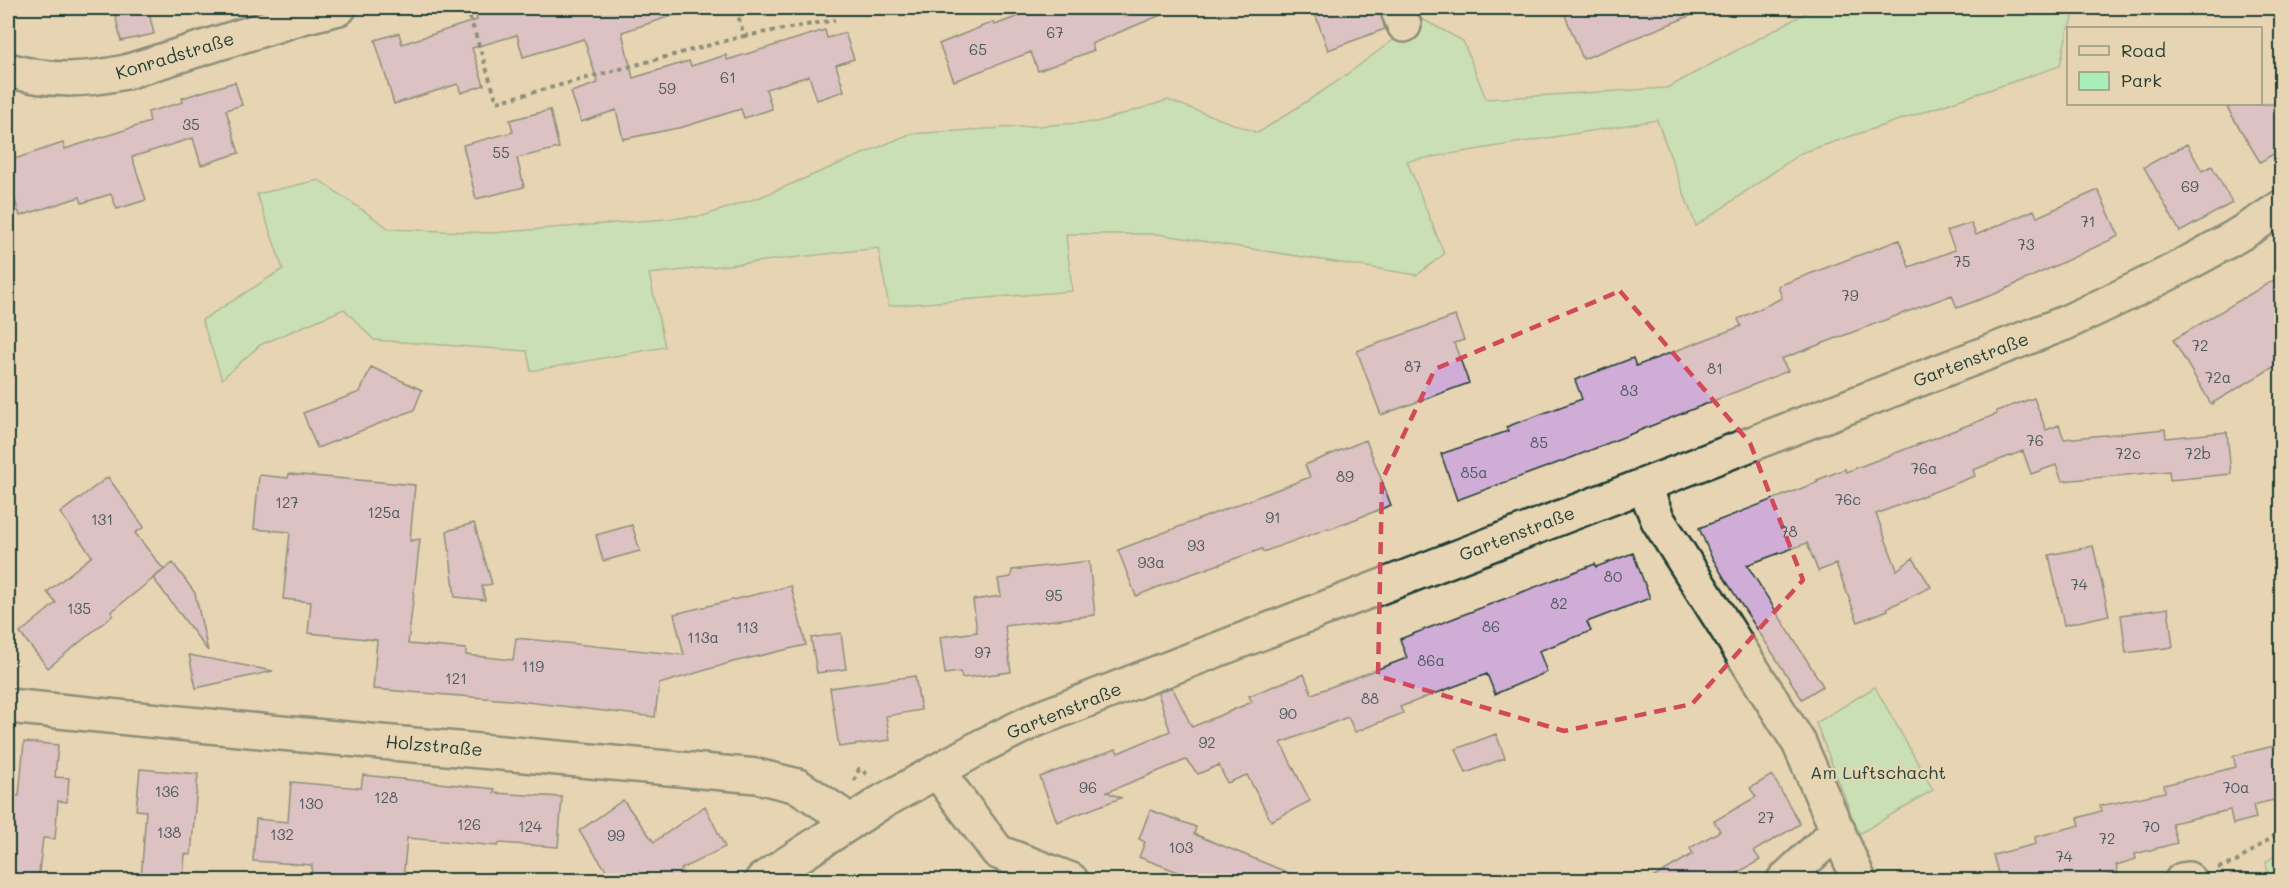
<svg xmlns="http://www.w3.org/2000/svg" width="2289" height="888" viewBox="0 0 2289 888" font-family="Mali,sans-serif">
	<style>
		.green { fill: #a9edb8; stroke: #649576; stroke-width: 1.5 }
		.building { fill: #d0add7; stroke: #1f3d34; stroke-width: 1.5 }
		.lines { fill: none; stroke-linecap: round; stroke-linejoin: round }
		.minor-casing { stroke: #1f3d34; stroke-width: 38 }
		.path { stroke: #1f3d34; stroke-width: 4; stroke-dasharray: 4.5 4.5; stroke-linecap: butt }
		.minor { stroke: #e7d4b2; stroke-width: 33 }
		.marked { fill: none; stroke: #d1495b; stroke-width: 4.5; stroke-dasharray: 12 8; stroke-linejoin: round }
		.labels { text-anchor: middle; stroke-width: 4.5; stroke-linejoin: round; paint-order: stroke }
		.number-label { font-size: 15px; fill: #4b595d }
		.street-label { font-size: 18px; fill: #1f3d34; stroke: #e7d4b2 }
		.park-label { font-size: 18px; fill: #26463b; stroke: #e7d4b2 }
	</style>
	<rect width="100%" height="100%" fill="#e7d4b2"/>
	<filter id="ink" filterUnits="userSpaceOnUse"><feTurbulence type="fractalNoise" baseFrequency=".0167" numOctaves="2"/><feDisplacementMap in="SourceGraphic" scale="12" xChannelSelector="R" yChannelSelector="G"/><feConvolveMatrix kernelMatrix="1 2 1 2 8 2 1 2 1" color-interpolation-filters="sRGB"/></filter>
	<g filter="url(#ink)">
		<path class="green" d="M 1815,8 L 2076,8 L 2070,28 L 2068,28 L 2060,66 L 1801,153 L 1696,226 L 1657,120 L 1407,161 L 1444,254 L 1417,275 L 1158,234 L 1066,234 L 1072,291 L 889,306 L 878,248 L 649,274 L 665,347 L 531,371 L 527,351 L 374,340 L 344,309 L 260,345 L 222,379 L 202,320 L 283,269 L 257,194 L 319,180 L 390,229 L 492,233 L 703,216 L 763,196 L 910,134 L 1097,122 L 1168,100 L 1258,133 L 1335,83 L 1422,19 L 1463,41 L 1486,99 L 1667,88 Z
			M 1875,687 L 1933,790 L 1859,834 L 1816,723 Z
			M 2281,851 L 2281,880 L 2269,880 L 2266,862 Z"/>
		<path class="building" d="M 114,8 L 148,8 L 154,34 L 121,41 Z
			M 473,8 L 680,8 L 681,13 L 622,32 L 633,78 L 689,61 L 691,66 L 726,55 L 727,60 L 825,30 L 827,38 L 845,33 L 854,59 L 836,65 L 844,91 L 817,100 L 809,76 L 766,89 L 772,109 L 744,118 L 741,109 L 683,127 L 623,139 L 616,110 L 581,122 L 571,92 L 598,83 L 584,39 L 523,57 L 517,35 L 472,48 L 484,85 L 461,93 L 458,84 L 394,104 L 375,40 L 399,33 L 402,44 L 477,20 Z
			M 1040,8 L 1178,8 L 1091,44 L 1094,50 L 1038,71 L 1031,52 L 954,81 L 939,44 L 993,22 L 995,25 Z
			M 1313,8 L 1379,8 L 1385,29 L 1328,50 Z
			M 1562,8 L 1707,8 L 1707,9 L 1583,59 Z
			M 235,82 L 242,105 L 226,110 L 239,153 L 201,165 L 193,138 L 132,157 L 146,200 L 117,209 L 111,194 L 82,203 L 80,197 L 20,216 L 8,178 L 8,161 L 63,143 L 65,149 L 150,122 L 148,112 L 183,102 L 182,98 Z
			M 2225,104 L 2282,104 L 2282,149 L 2260,162 Z
			M 550,110 L 559,148 L 517,158 L 524,187 L 476,199 L 463,145 L 513,132 L 510,120 Z
			M 2187,144 L 2202,171 L 2212,166 L 2232,203 L 2180,232 L 2144,167 Z
			M 2098,190 L 2119,236 L 1997,293 L 1957,308 L 1952,295 L 1781,359 L 1788,371 L 1571,458 L 1457,500 L 1441,454 L 1508,431 L 1506,427 L 1582,399 L 1575,380 L 1633,358 L 1636,366 L 1741,326 L 1738,319 L 1782,298 L 1778,286 L 1899,240 L 1909,267 L 1955,250 L 1947,231 L 1971,223 L 1976,235 L 2034,210 L 2037,217 Z
			M 2282,275 L 2282,362 L 2211,404 L 2173,340 Z
			M 1455,316 L 1464,340 L 1454,343 L 1469,383 L 1381,415 L 1357,351 Z
			M 371,367 L 422,390 L 414,410 L 317,448 L 303,413 L 360,392 Z
			M 2034,398 L 2046,430 L 2059,425 L 2064,439 L 2165,429 L 2166,438 L 2227,432 L 2231,474 L 2170,480 L 2169,471 L 2062,481 L 2056,465 L 2031,474 L 2023,451 L 1973,470 L 1975,476 L 1876,514 L 1897,570 L 1913,558 L 1931,587 L 1887,608 L 1888,610 L 1858,622 L 1836,564 L 1818,571 L 1807,543 L 1747,565 L 1823,686 L 1802,699 L 1723,576 L 1711,556 L 1699,528 L 1818,482 L 1817,480 L 1845,469 L 1846,472 L 1997,414 L 1996,411 Z
			M 1366,440 L 1391,505 L 1330,529 L 1329,528 L 1263,552 L 1262,549 L 1183,577 L 1136,596 L 1118,550 L 1310,477 L 1305,465 Z
			M 289,474 L 415,485 L 410,541 L 420,539 L 408,644 L 466,649 L 466,655 L 513,660 L 516,638 L 684,655 L 674,614 L 791,586 L 806,645 L 733,662 L 659,684 L 655,717 L 510,700 L 373,689 L 377,640 L 308,633 L 311,602 L 283,599 L 290,532 L 254,529 L 259,475 L 288,478 Z
			M 108,477 L 144,527 L 135,533 L 164,570 L 111,612 L 113,615 L 48,668 L 20,633 L 56,603 L 47,592 L 92,556 L 60,513 Z
			M 474,523 L 492,584 L 482,586 L 485,600 L 455,597 L 447,531 Z
			M 632,525 L 640,551 L 603,561 L 596,535 Z
			M 2093,546 L 2109,615 L 2064,625 L 2049,555 Z
			M 1633,553 L 1650,598 L 1587,622 L 1591,631 L 1539,651 L 1547,672 L 1495,694 L 1487,674 L 1400,707 L 1403,713 L 1355,732 L 1348,717 L 1281,743 L 1310,801 L 1271,821 L 1247,775 L 1227,783 L 1219,765 L 1198,774 L 1186,760 L 1107,792 L 1121,798 L 1057,822 L 1040,777 L 1116,749 L 1118,753 L 1170,731 L 1158,693 L 1172,687 L 1192,727 L 1252,702 L 1249,696 L 1304,674 L 1312,694 L 1407,658 L 1400,639 L 1595,564 L 1596,567 Z
			M 1089,561 L 1095,615 L 1005,626 L 1011,672 L 962,678 L 960,672 L 945,674 L 940,637 L 977,632 L 973,600 L 1001,596 L 998,579 L 1011,577 L 1012,570 Z
			M 173,563 L 195,593 L 208,651 L 153,578 Z
			M 2168,608 L 2173,647 L 2126,653 L 2121,615 Z
			M 841,633 L 846,669 L 817,673 L 811,638 Z
			M 189,655 L 273,671 L 196,688 Z
			M 915,676 L 921,710 L 886,716 L 890,740 L 839,747 L 830,688 Z
			M 1496,734 L 1505,758 L 1466,773 L 1456,749 Z
			M 24,742 L 58,745 L 55,777 L 69,778 L 67,802 L 58,801 L 55,839 L 43,838 L 38,880 L 8,880 L 8,852 L 13,796 L 19,796 Z
			M 2282,744 L 2282,798 L 2253,805 L 2256,818 L 2233,824 L 2230,810 L 2172,823 L 2177,843 L 2135,854 L 2136,859 L 2116,865 L 2118,873 L 2089,880 L 2000,880 L 1993,855 L 2036,844 L 2035,837 L 2080,825 L 2078,818 L 2101,811 L 2100,806 L 2165,792 L 2164,785 L 2236,767 L 2233,756 Z
			M 140,769 L 198,774 L 191,855 L 185,854 L 183,880 L 141,880 L 146,811 L 136,810 Z
			M 363,775 L 495,789 L 494,793 L 562,797 L 558,847 L 499,843 L 498,846 L 407,838 L 403,880 L 311,880 L 312,865 L 253,861 L 256,819 L 288,822 L 291,782 L 361,788 Z
			M 1772,775 L 1800,824 L 1754,851 L 1760,860 L 1725,880 L 1649,880 L 1693,854 L 1690,848 L 1720,831 L 1714,821 L 1756,797 L 1750,788 Z
			M 623,800 L 654,842 L 705,806 L 725,847 L 681,869 L 685,880 L 613,880 L 579,831 Z
			M 1150,810 L 1196,827 L 1194,834 L 1306,880 L 1199,880 L 1139,857 L 1145,842 L 1139,839 Z"/>
		<g class="lines">
			<defs>
				<path id="minor" d="M 1397,8 L 1404,25
					M 8,70 C 50,82 83,81 126,72 L 302,17 L 339,8
					M 1644,486 L 1658,520 L 1799,743 L 1859,880
					M 8,706 L 270,732 L 757,776 L 798,786 L 840,814 L 845,825
					M 937,771 L 998,852 L 1071,880
					M 762,880 L 880,803 L 984,745 L 1035,720 L 2065,323 C 2140,288 2213,254 2282,207
					M 1784,880 L 1838,830
					M 2182,880 L 2188,879 L 2189,880"/>
			</defs>
			<use href="#minor" class="minor-casing"/>
			<path class="path" d="M 467,8 L 497,102 L 744,36 L 736,8
				M 744,36 L 835,20
				M 854,781 L 859,769 L 867,774
				M 2218,868 L 2236,862 L 2282,830"/>
			<use href="#minor" class="minor"/>
		</g>
	</g>
	<path d="M0 0H2289V888H0ZM 1620,291 L 1750,443 L 1803,580 L 1692,704 L 1564,731 L 1378,676 L 1382,480 L 1435,369 Z" fill="#e7d4b2" fill-opacity=".55" fill-rule="evenodd"/>
	<path class="marked" d="M 1620,291 L 1750,443 L 1803,580 L 1692,704 L 1564,731 L 1378,676 L 1382,480 L 1435,369 Z"/>
	<g class="labels">
		<g class="number-label">
			<text x="1055" y="38">67</text>
			<text x="978" y="55">65</text>
			<text x="728" y="83">61</text>
			<text x="667" y="94">59</text>
			<text x="191" y="130">35</text>
			<text x="501" y="158">55</text>
			<text x="2190" y="192">69</text>
			<text x="2088" y="227">71</text>
			<text x="2026" y="250">73</text>
			<text x="1962" y="267">75</text>
			<text x="1850" y="301">79</text>
			<text x="2200" y="351">72</text>
			<text x="1413" y="372">87</text>
			<text x="1715" y="374">81</text>
			<text x="2218" y="383">72a</text>
			<text x="1629" y="396">83</text>
			<text x="2035" y="446">76</text>
			<text x="1539" y="448">85</text>
			<text x="2128" y="459">72c</text>
			<text x="2198" y="459">72b</text>
			<text x="1924" y="474">76a</text>
			<text x="1474" y="478">85a</text>
			<text x="1345" y="482">89</text>
			<text x="1848" y="505">76c</text>
			<text x="287" y="508">127</text>
			<text x="384" y="518">125a</text>
			<text x="1273" y="523">91</text>
			<text x="102" y="525">131</text>
			<text x="1789" y="537">78</text>
			<text x="1196" y="551">93</text>
			<text x="1151" y="568">93a</text>
			<text x="1613" y="582">80</text>
			<text x="2079" y="590">74</text>
			<text x="1054" y="601">95</text>
			<text x="1559" y="609">82</text>
			<text x="79" y="614">135</text>
			<text x="1491" y="632">86</text>
			<text x="747" y="633">113</text>
			<text x="703" y="643">113a</text>
			<text x="983" y="658">97</text>
			<text x="1431" y="666">86a</text>
			<text x="533" y="672">119</text>
			<text x="456" y="684">121</text>
			<text x="1370" y="704">88</text>
			<text x="1288" y="719">90</text>
			<text x="1207" y="748">92</text>
			<text x="1088" y="793">96</text>
			<text x="2236" y="793">70a</text>
			<text x="167" y="797">136</text>
			<text x="386" y="803">128</text>
			<text x="311" y="809">130</text>
			<text x="1766" y="823">27</text>
			<text x="469" y="830">126</text>
			<text x="530" y="832">124</text>
			<text x="2151" y="832">70</text>
			<text x="169" y="838">138</text>
			<text x="282" y="840">132</text>
			<text x="616" y="841">99</text>
			<text x="2107" y="844">72</text>
			<text x="1181" y="853">103</text>
			<text x="2064" y="862">74</text>
		</g>
		<g class="street-label">
			<text transform="translate(175 56) rotate(-17)" y="6">Konradstraße</text>
			<text transform="translate(1971 360) rotate(-21)" y="6">Gartenstraße</text>
			<text transform="translate(1517 534) rotate(-21)" y="6">Gartenstraße</text>
			<text transform="translate(1064 711) rotate(-22)" y="6">Gartenstraße</text>
			<text transform="translate(434 746) rotate(5)" y="6">Holzstraße</text>
		</g>
		<g class="park-label">
			<text x="1878" y="779">Am Luftschacht</text>
		</g>
	</g>
	<rect width="2289" height="888" fill="none" stroke="#e7d4b2" stroke-width="30"/>
	<rect x="15" y="15" width="2259" height="858" fill="none" stroke="#1f3d34" stroke-width="2" filter="url(#ink)"/>
	<rect x="2067" y="27" width="195" height="78" fill="#e7d4b2" stroke="#979880" stroke-width="1.5"/>
	<rect x="2079" y="46" width="30" height="9" fill="#e7d4b2" stroke="#979880" stroke-width="1.5"/>
	<text x="2121" y="57" font-size="18" fill="#1f3d34">Road</text>
	<rect x="2079" y="72" width="30" height="18" fill="#a9edb8" stroke="#979880" stroke-width="1.5"/>
	<text x="2121" y="87" font-size="18" fill="#1f3d34">Park</text>
</svg>
